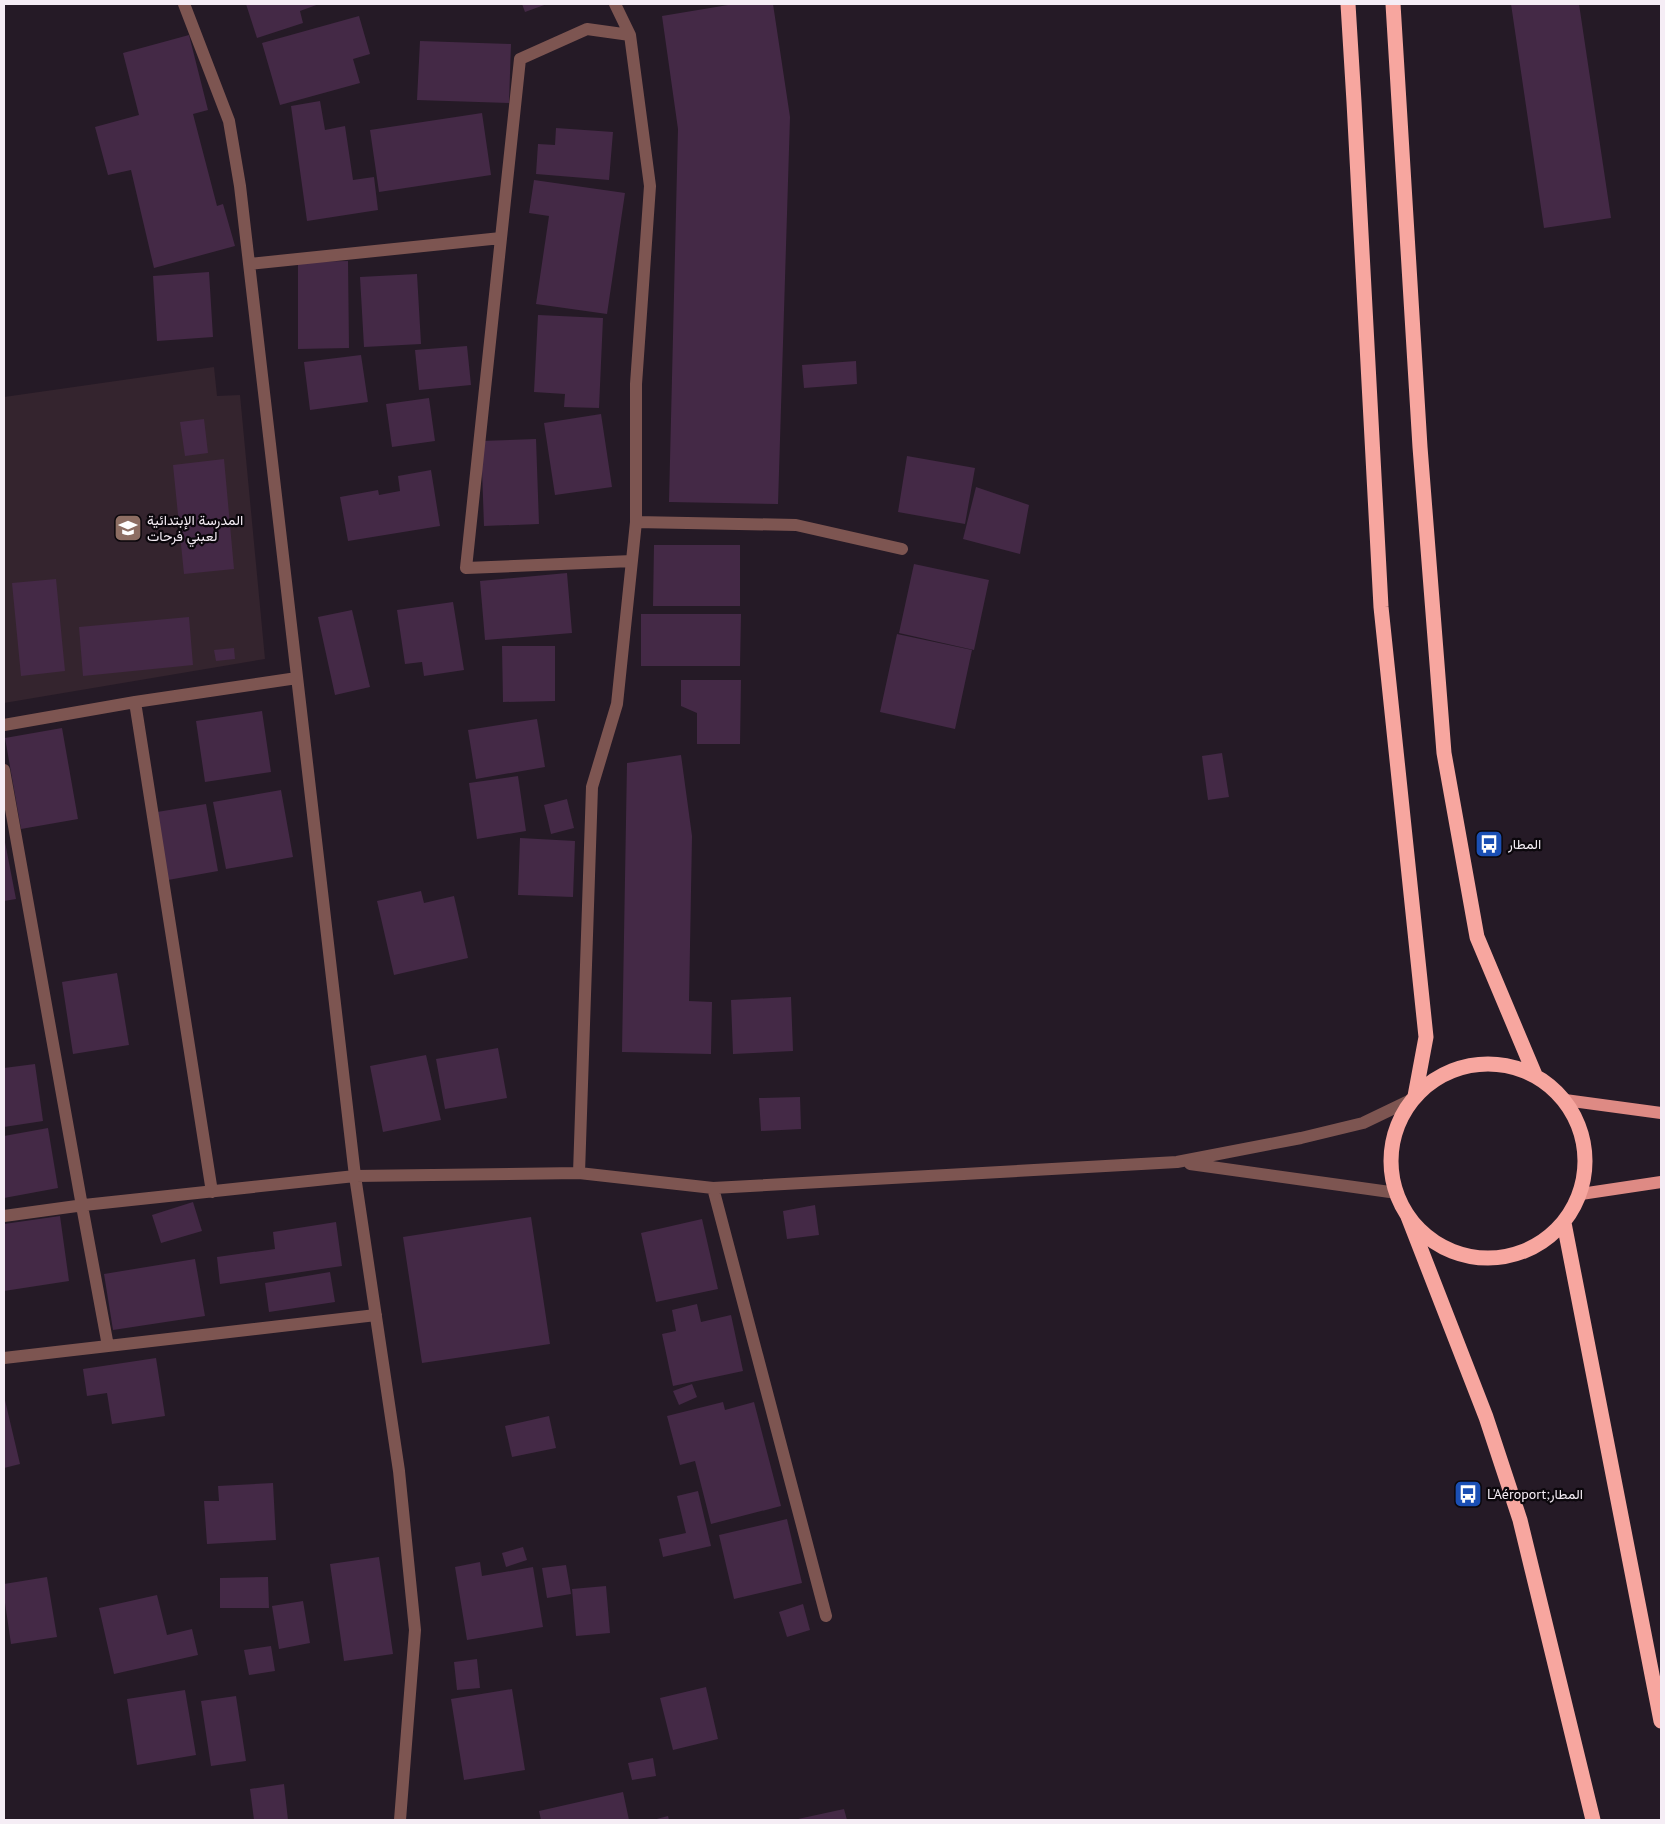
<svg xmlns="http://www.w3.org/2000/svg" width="1665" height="1824" viewBox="0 0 1665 1824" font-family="'PT Sans',Vazirmatn,sans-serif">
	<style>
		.education { fill: #34242e }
		.building { fill: #442946 }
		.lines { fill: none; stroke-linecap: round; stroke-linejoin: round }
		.minor { stroke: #7d5551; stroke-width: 12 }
		.major { stroke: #de8a84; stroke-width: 12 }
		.highway { stroke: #f7a69f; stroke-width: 15 }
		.labels { text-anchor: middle; stroke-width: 4.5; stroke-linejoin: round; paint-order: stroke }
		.poi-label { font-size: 14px; fill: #f5edf5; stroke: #0b070c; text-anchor: start }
	</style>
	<rect width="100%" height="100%" fill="#251a26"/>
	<path class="education" d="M 214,367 L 217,396 L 240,395 L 265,659 L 4,703 L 4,397 Z"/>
	<path class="building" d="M 246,4 L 319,4 L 300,11 L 303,23 L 257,38 Z
		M 522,4 L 547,4 L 525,12 Z
		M 734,4 L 773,4 L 790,117 L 778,504 L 669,502 L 678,129 L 662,16 Z
		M 1511,4 L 1579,4 L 1611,218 L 1544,228 Z
		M 359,16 L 370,54 L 353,59 L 360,83 L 280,105 L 262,43 Z
		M 189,35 L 208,110 L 193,114 L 217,206 L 223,204 L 235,246 L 154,268 L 131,170 L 108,175 L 95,127 L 139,115 L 123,53 Z
		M 420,41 L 511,44 L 509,103 L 417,100 Z
		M 320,101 L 325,130 L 345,126 L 353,180 L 374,177 L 378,210 L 307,221 L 291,106 Z
		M 482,113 L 491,175 L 379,192 L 370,130 Z
		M 556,128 L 613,132 L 609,180 L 536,174 L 538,144 L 555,145 Z
		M 534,180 L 625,193 L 607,314 L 536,304 L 549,216 L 529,213 Z
		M 348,261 L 349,348 L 298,349 L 298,262 Z
		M 209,272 L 213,337 L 157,341 L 153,276 Z
		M 417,274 L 421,344 L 364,347 L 360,277 Z
		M 538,315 L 603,318 L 599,408 L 564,407 L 565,394 L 534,392 Z
		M 467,346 L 471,385 L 419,390 L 415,350 Z
		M 361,355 L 368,402 L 310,410 L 304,362 Z
		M 856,361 L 857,384 L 804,388 L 802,365 Z
		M 429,398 L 435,441 L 392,447 L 386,404 Z
		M 601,414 L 612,487 L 555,495 L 544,423 Z
		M 204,419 L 208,453 L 185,456 L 180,422 Z
		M 536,439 L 539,524 L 484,526 L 481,441 Z
		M 907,456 L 975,468 L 965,524 L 898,512 Z
		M 224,459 L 234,569 L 184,574 L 173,465 Z
		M 431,470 L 440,526 L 348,541 L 340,497 L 378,490 L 379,495 L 400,491 L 398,476 Z
		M 976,487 L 1029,505 L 1020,554 L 963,539 Z
		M 654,545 L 740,545 L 740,606 L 653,606 Z
		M 914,564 L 989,580 L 974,650 L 899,633 Z
		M 567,573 L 572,633 L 485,640 L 480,581 Z
		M 56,579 L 65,671 L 21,676 L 12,583 Z
		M 453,602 L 464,670 L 424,676 L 422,662 L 405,664 L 397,610 Z
		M 352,610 L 370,687 L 335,695 L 318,617 Z
		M 641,614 L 741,614 L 740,666 L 641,666 Z
		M 189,617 L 193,665 L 83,676 L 79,627 Z
		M 897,634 L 972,650 L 955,729 L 880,712 Z
		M 502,646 L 555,646 L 555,701 L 503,702 Z
		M 234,648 L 235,659 L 216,661 L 214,650 Z
		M 681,680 L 741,680 L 740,744 L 697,744 L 697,713 L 681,706 Z
		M 262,711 L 271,772 L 205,782 L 196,721 Z
		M 537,719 L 545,767 L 476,779 L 468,730 Z
		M 62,728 L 78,819 L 21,829 L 5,738 Z
		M 1222,753 L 1229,797 L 1208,800 L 1202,756 Z
		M 681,755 L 692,836 L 689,1001 L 712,1002 L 711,1054 L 622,1052 L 627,763 Z
		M 518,776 L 526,831 L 477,839 L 469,783 Z
		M 281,790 L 293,857 L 226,869 L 213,802 Z
		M 567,799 L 574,828 L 551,834 L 544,805 Z
		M 206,804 L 218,871 L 168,880 L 157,812 Z
		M 4,837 L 16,899 L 4,901 Z
		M 520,838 L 575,841 L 573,897 L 518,895 Z
		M 421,891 L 424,903 L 454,896 L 468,958 L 394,975 L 377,901 Z
		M 117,973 L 129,1045 L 73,1054 L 62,982 Z
		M 791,997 L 793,1051 L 733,1054 L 731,1000 Z
		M 498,1048 L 507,1098 L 445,1109 L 436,1059 Z
		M 426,1055 L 441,1120 L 383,1132 L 370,1066 Z
		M 35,1064 L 43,1121 L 4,1127 L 4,1068 Z
		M 800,1097 L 801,1129 L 761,1131 L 759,1098 Z
		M 48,1128 L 58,1188 L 4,1198 L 4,1136 Z
		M 193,1202 L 202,1231 L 161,1243 L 152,1215 Z
		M 815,1205 L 819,1235 L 787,1239 L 783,1211 Z
		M 60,1216 L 69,1281 L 4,1291 L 4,1224 Z
		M 531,1217 L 550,1344 L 422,1363 L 403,1237 Z
		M 702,1219 L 718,1289 L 656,1302 L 641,1233 Z
		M 336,1222 L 342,1266 L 220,1284 L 217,1257 L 275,1249 L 273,1232 Z
		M 195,1259 L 205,1316 L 113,1330 L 104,1274 Z
		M 330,1272 L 335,1302 L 269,1312 L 265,1283 Z
		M 697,1304 L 701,1322 L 731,1315 L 743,1371 L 673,1386 L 662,1334 L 676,1331 L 672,1310 Z
		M 156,1358 L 165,1416 L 112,1424 L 107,1393 L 87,1396 L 83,1369 Z
		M 692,1384 L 697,1397 L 679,1405 L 673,1391 Z
		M 4,1396 L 20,1464 L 4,1468 Z
		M 723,1402 L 725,1410 L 754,1402 L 781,1506 L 711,1524 L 695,1461 L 680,1465 L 667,1416 Z
		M 549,1416 L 556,1448 L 512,1457 L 505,1426 Z
		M 273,1483 L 276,1540 L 207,1544 L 204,1501 L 219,1501 L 218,1486 Z
		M 698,1491 L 711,1546 L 663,1557 L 659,1539 L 686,1533 L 677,1496 Z
		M 787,1519 L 802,1583 L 734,1599 L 719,1535 Z
		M 523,1547 L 527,1560 L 506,1567 L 502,1553 Z
		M 379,1557 L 393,1654 L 344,1661 L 330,1564 Z
		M 480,1562 L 482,1576 L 533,1567 L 543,1627 L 467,1640 L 455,1567 Z
		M 566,1565 L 571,1594 L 547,1598 L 542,1568 Z
		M 47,1577 L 57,1637 L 11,1644 L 4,1596 L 4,1584 Z
		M 268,1577 L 269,1608 L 220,1608 L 220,1578 Z
		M 606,1586 L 610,1633 L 576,1636 L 572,1589 Z
		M 157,1595 L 167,1635 L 192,1629 L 198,1655 L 114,1674 L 99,1608 Z
		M 303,1601 L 310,1643 L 279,1649 L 272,1606 Z
		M 803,1604 L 810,1630 L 787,1637 L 779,1612 Z
		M 271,1646 L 275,1671 L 249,1675 L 244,1650 Z
		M 477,1659 L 480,1688 L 457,1690 L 454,1662 Z
		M 706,1687 L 718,1739 L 673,1750 L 660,1698 Z
		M 512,1689 L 525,1770 L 464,1780 L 451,1699 Z
		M 185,1690 L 196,1755 L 137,1765 L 127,1699 Z
		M 236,1696 L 246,1761 L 211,1766 L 201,1701 Z
		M 653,1758 L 656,1776 L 632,1780 L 628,1763 Z
		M 284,1784 L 288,1820 L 254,1820 L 250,1789 Z
		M 623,1792 L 629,1820 L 541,1820 L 539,1811 Z
		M 844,1809 L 847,1820 L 798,1820 L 798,1819 Z
		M 668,1816 L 669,1820 L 653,1820 Z"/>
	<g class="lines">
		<path class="minor" d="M 184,4 L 229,121 L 240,186 L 355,1176 L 579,1173 L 713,1188 L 1177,1162 L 1301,1138 L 1363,1123 L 1413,1099
			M 630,35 L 587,29 L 520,59 C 502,229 485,399 466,568 L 632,561
			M 249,264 L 501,238
			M 636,522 L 796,525 L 902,549
			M 135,702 L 212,1192
			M 4,725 L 135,702 L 297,678
			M 4,770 L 82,1206 L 108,1346 L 376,1315
			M 1190,1164 L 1397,1193
			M 579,1173 L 592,787 L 617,704 L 636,522 L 636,384 L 650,186 L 630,35 L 615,4
			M 713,1188 L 826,1616
			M 4,1216 L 84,1205 L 355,1176 L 399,1471 L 415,1630 L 400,1820
			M 4,1358 L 108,1346"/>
		<path class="major" d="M 1565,1100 L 1661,1113
			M 1581,1194 L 1661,1182"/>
		<path class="highway" d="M 1348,4 L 1354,102 L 1381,607 L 1426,1037 L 1415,1096
			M 1393,4 L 1420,447 L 1444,753 L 1477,937 L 1535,1075
			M1391 1161a97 97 0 1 1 194 0a97 97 0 1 1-194 0Z
			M 1407,1214 L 1486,1417 L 1520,1520 L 1593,1820
			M 1564,1223 L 1661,1721"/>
	</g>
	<defs>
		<symbol id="school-square" viewBox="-11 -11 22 22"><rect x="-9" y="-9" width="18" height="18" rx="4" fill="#8d6e63" stroke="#0b070c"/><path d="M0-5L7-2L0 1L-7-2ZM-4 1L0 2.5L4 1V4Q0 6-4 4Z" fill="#fff"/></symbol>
		<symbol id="bus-square" viewBox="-11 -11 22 22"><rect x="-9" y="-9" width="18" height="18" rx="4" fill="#1a4fb4" stroke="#0b070c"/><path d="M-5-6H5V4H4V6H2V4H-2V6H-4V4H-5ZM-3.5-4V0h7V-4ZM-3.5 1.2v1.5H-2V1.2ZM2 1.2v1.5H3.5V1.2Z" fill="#fff"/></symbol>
	</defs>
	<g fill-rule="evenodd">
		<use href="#school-square" x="112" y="512" width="32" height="32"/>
		<use href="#bus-square" x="1473" y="828" width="32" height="32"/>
		<use href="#bus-square" x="1452" y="1478" width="32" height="32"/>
	</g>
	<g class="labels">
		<g class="poi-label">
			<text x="147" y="525">المدرسة الإبتدائية<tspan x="147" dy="16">لعبني فرحات</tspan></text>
			<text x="1508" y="849">المطار</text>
			<text x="1487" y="1499">L'Aéroport;المطار</text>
		</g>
	</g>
	<rect width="1665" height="1824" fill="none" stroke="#f5edf5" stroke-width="10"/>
</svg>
